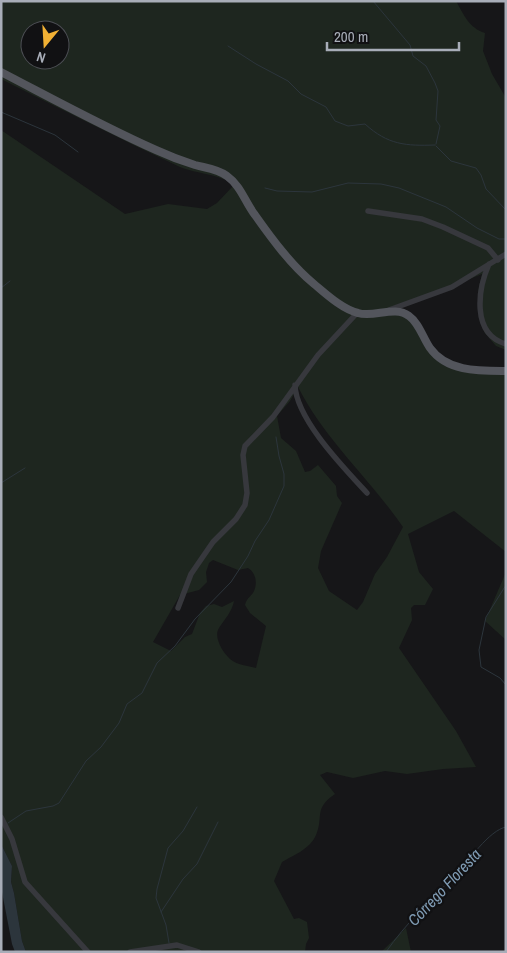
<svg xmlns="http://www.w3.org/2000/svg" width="507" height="953" viewBox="0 0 507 953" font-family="'Archivo Narrow',sans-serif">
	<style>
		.green { fill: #1e261f; fill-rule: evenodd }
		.water { fill: #2c353c }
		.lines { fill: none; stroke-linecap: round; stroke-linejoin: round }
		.stream { stroke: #2c353c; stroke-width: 1 }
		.minor { stroke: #37383d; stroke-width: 5.5 }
		.major { stroke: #53555c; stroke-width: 8 }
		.labels { text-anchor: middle; stroke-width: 4.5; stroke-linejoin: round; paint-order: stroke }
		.water-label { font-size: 16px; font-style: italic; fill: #7f9bb3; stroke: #111113 }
	</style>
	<rect width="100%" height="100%" fill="#161618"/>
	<path class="green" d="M 1,1 L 456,1 C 464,15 469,28 485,33 L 483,51 L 492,74 L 506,98 L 506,350 L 496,346 L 484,332 L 478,291 L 482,274 L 397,308 L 400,309 L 434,351 L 453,365 L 506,370 L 506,552 L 454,511 L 408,534 L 419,572 L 433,589 L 425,605 L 414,605 L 411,608 L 412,620 L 399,648 L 456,731 L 476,767 L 443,769 L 407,774 L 385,771 L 353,778 L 327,772 L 320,775 L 335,794 C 313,809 324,817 316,835 C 310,849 294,855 282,862 L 274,881 L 294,919 L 299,918 L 307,922 L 309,938 L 306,944 L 305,952 L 26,952 L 22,941 L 14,893 L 11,882 L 12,866 L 1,844 L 1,130 L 125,214 L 168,204 L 207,209 L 217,203 L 234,185 C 220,174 197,174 180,167 C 120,139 61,109 1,79 ZM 30,30 L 60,30 L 60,60 L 30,60 ZM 298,387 C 325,440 370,479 403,527 L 387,557 L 375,574 L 363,602 L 357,610 L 329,591 L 318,568 L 321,551 L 342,503 L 337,496 L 336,486 L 318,465 L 310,471 L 305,472 L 296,451 L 281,438 L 277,416 L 290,401 ZM 213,560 L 238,570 L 248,568 C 255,572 258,582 254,591 C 252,596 247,597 245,605 L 250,613 L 266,626 L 256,668 C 248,666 237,665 230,659 C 223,653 213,637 219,628 C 224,620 232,612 234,601 L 222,607 L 214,604 L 206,606 L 200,613 L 192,634 L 185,637 L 171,651 L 153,642 L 180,595 L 199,590 L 207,582 L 206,572 L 209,563 Z
		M 506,572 L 506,640 L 485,621 Z
		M 406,928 L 411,952 L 381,952 Z"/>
	<path class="water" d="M 1,844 L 12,866 L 11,882 L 14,893 L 22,941 L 26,952 L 15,952 L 12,944 L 1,887 Z"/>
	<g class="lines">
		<path class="stream" d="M 373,1 L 410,45 L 413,56 L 426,66 L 435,83 L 438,91 L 436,120 L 440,126 L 436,144
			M 228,46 L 256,64 L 288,81 L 301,94 L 326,107 L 335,121 L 348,126 L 365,124 C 388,145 406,146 435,145
			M 1,112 L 55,135 L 78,152
			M 436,146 L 451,161 L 476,168 L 481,175 L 486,189 L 506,210
			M 265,188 L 277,191 L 312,192 L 348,183 L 381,184 L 399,188 L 446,207 L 477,228 L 499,239 L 506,239
			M 1,288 L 10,281
			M 1,483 L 25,468
			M 506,585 L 486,617 L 479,650 L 481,667 L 500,678 L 506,685
			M 8,823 L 26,811 L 53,806 L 59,803 L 86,761 L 101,747 L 119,723 L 127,704 L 142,693 L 157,663 L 175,646 L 195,619 L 231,582 L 248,556 L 255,541 L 269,520 L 284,486 L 284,474 L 279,456 L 276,437
			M 1,827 L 2,826
			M 161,912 L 183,879 L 197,864 L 218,822
			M 169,943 L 166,925 L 156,898 L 157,889 L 168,848 L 183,831 L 197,807
			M 386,952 C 406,923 432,899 456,874 C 468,862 489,830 506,827"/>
		<path class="minor" d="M 368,211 L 422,219 L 443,227 L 488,248 L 498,260
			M 489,264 C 478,289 471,334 506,344
			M 389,310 L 452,287 L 506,254
			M 295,385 C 296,419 344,468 367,493
			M 178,608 L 191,574 L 213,542 L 236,519 L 245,505 L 247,493 L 243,455 L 245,446 L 273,417 L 318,355 L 357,313
			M 1,817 L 12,839 L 25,882 L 88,952
			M 130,952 L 177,945 L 199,952"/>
		<path class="major" d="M 1,72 C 53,99 104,127 156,150 C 169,156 182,161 195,165 C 206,168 218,169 227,176 C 241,186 245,202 255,215 C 272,239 291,265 314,284 C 326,294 342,309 358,313 C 374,318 395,305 409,316 C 419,323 423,338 430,348 C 447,372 479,371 506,371"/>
	</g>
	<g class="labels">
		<g class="water-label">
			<text transform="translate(444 887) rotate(-47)" y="6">Córrego Floresta</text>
		</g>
	</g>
	<rect width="507" height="953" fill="none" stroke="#a8adb8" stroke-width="5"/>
	<g transform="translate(45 45) rotate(198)"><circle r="24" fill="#111113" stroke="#4d4f55"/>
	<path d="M0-4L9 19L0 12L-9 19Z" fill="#f2b134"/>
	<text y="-8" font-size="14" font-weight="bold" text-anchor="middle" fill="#a8adb8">N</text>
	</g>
	<path d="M327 42v8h132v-8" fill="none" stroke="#a8adb8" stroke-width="2.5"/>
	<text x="334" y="42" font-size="15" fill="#a8adb8" stroke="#111113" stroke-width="4" paint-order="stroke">200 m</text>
</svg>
